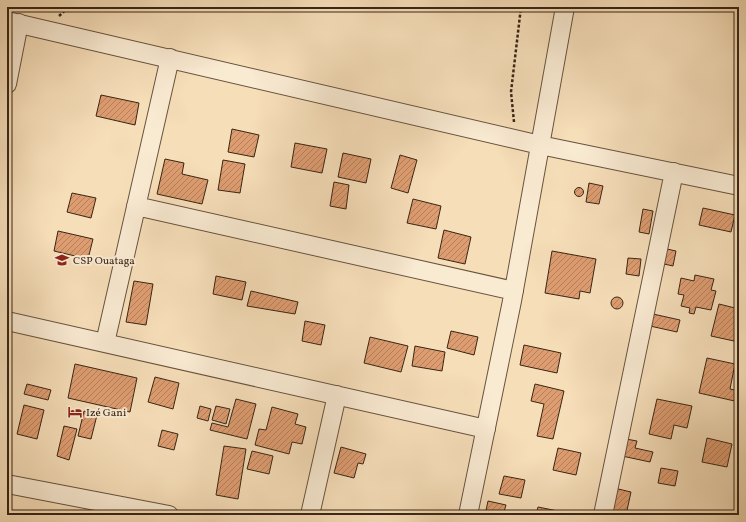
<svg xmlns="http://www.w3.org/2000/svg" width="746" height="522" viewBox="0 0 746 522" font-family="Vollkorn,serif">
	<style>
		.building { fill: url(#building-hatch); stroke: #382515 }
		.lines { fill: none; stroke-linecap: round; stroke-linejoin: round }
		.minor-casing { stroke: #68533e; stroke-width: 20 }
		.path { stroke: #382515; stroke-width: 2.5; stroke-dasharray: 3 2; stroke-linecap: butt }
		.minor { stroke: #f9ead2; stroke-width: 18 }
		.labels { text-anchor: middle; stroke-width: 4; stroke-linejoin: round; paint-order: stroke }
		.poi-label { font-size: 11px; fill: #382515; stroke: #f9ead2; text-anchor: start }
	</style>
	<defs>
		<pattern id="building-hatch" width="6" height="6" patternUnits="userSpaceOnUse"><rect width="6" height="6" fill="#de9d71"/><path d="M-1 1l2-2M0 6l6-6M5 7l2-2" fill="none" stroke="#b5805c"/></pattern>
	</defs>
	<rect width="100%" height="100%" fill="#f6deb9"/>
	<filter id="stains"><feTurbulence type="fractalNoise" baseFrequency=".005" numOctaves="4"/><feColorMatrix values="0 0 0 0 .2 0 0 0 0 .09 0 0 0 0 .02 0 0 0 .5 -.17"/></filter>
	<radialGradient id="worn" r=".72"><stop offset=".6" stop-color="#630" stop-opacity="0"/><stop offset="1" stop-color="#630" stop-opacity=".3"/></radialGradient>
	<path class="building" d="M 101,95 L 139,103 L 135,125 L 96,116 Z
		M 232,129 L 259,135 L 254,157 L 228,152 Z
		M 295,143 L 327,149 L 322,173 L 291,167 Z
		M 343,153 L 371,159 L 366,183 L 338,177 Z
		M 400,155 L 417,160 L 408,193 L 391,188 Z
		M 165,159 L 184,163 L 182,174 L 208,180 L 202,204 L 157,194 Z
		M 223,160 L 245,164 L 240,193 L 218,190 Z
		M 334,182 L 349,185 L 346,209 L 330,206 Z
		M 589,183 L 603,186 L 599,204 L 586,202 Z
		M574.5 192a4.5 4.5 0 1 1 9 0a4.5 4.5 0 1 1-9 0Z
		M 72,193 L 96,198 L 91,218 L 67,212 Z
		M 413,199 L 441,206 L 436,229 L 407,223 Z
		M 703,208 L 735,215 L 731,232 L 699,225 Z
		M 643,209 L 653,211 L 649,234 L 639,232 Z
		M 444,230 L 471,237 L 465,264 L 438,258 Z
		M 58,231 L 93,239 L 88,259 L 54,251 Z
		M 667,249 L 676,251 L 673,266 L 664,264 Z
		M 552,251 L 596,259 L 590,293 L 580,291 L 579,299 L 545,293 Z
		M 628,258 L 641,259 L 639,276 L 626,274 Z
		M 695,275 L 714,279 L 711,290 L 716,291 L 711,310 L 696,307 L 694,314 L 689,313 L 690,308 L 681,306 L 684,295 L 678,294 L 681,278 L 694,281 Z
		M 216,276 L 246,282 L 242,300 L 213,294 Z
		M 134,281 L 153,284 L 146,325 L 126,322 Z
		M 251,291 L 298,302 L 295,314 L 247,306 Z
		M611 303a6 6 0 1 1 12 0a6 6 0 1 1-12 0Z
		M 719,304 L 739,309 L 739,329 L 737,329 L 734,341 L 711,336 Z
		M 653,314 L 680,320 L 677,332 L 650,326 Z
		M 305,321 L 325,325 L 321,345 L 302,341 Z
		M 451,331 L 478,337 L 474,355 L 447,348 Z
		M 370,337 L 408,346 L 401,372 L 364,363 Z
		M 524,345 L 561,353 L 557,373 L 520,365 Z
		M 415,346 L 445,352 L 442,371 L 412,366 Z
		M 707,358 L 735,364 L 730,389 L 739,391 L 739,402 L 699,393 Z
		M 75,364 L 137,378 L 130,412 L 68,398 Z
		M 738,364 L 739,365 L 739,376 L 736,375 Z
		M 155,377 L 179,383 L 173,409 L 148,402 Z
		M 27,384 L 51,390 L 48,400 L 24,394 Z
		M 535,384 L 564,391 L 553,439 L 537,436 L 544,404 L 531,401 Z
		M 236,399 L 256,404 L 247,439 L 210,430 L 212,423 L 228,427 Z
		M 657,399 L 692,406 L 687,428 L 674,425 L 671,439 L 649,434 Z
		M 24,405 L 44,410 L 37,439 L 17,434 Z
		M 200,406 L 211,409 L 208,421 L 197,418 Z
		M 216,406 L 230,409 L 226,424 L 212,420 Z
		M 272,407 L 298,414 L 295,424 L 306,427 L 302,444 L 292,442 L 289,454 L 255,445 L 259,429 L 266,430 Z
		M 84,411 L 97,415 L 91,439 L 78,436 Z
		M 64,426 L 77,429 L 69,460 L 57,456 Z
		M 162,430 L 178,434 L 174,450 L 158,446 Z
		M 707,438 L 732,444 L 727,467 L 702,462 Z
		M 626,439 L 637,441 L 635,448 L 653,452 L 650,462 L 622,456 Z
		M 224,446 L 246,449 L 238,499 L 216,495 Z
		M 341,447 L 366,454 L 363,464 L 358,463 L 354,478 L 334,473 Z
		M 558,448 L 581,453 L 576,475 L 553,470 Z
		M 252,451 L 273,456 L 269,474 L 247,469 Z
		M 661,468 L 678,471 L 675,486 L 658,483 Z
		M 504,476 L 525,480 L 521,498 L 499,494 Z
		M 614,488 L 631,492 L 626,515 L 609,512 Z
		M 488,501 L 506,505 L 503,515 L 485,515 Z
		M 538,507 L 558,511 L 557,515 L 536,515 Z
		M 675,512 L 687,515 L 674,515 Z"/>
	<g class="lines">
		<defs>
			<path id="minor" d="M 7,21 L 540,145 L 739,186
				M 7,84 L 19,23
				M 136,206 L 514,291
				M 7,321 L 486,429
				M 105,343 L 170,58
				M 7,484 L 169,515
				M 310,515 L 337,395
				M 468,515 L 512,301 L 565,7
				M 603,515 L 674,172"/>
		</defs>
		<use href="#minor" class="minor-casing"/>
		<path class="path" d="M 59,16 L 69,7
			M 514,122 L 511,92 L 521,7"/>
		<use href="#minor" class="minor"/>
	</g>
	<defs>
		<symbol id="school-bare" viewBox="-9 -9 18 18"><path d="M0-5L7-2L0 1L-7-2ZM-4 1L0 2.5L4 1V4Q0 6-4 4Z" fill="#8f2418" stroke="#f9ead2" stroke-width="2.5" paint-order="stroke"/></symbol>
		<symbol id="hotel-bare" viewBox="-9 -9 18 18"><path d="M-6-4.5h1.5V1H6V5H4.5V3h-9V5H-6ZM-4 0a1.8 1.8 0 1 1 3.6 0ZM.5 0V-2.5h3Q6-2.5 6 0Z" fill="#8f2418" stroke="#f9ead2" stroke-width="2.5" paint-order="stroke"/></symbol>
	</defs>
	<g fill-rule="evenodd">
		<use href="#school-bare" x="52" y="250" width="20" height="20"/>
		<use href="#hotel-bare" x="65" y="402" width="20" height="20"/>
	</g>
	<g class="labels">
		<g class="poi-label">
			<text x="73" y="264">CSP Ouataga</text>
			<text x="86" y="416">Izé Gani</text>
		</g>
	</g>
	<rect width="746" height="522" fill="none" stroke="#f6deb9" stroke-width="24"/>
	<rect x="8" y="8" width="730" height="506" fill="none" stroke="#382515" stroke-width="2"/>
	<rect x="12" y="12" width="722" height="498" fill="none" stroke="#382515"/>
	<rect width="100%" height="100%" filter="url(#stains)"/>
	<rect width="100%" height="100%" fill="url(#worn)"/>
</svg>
